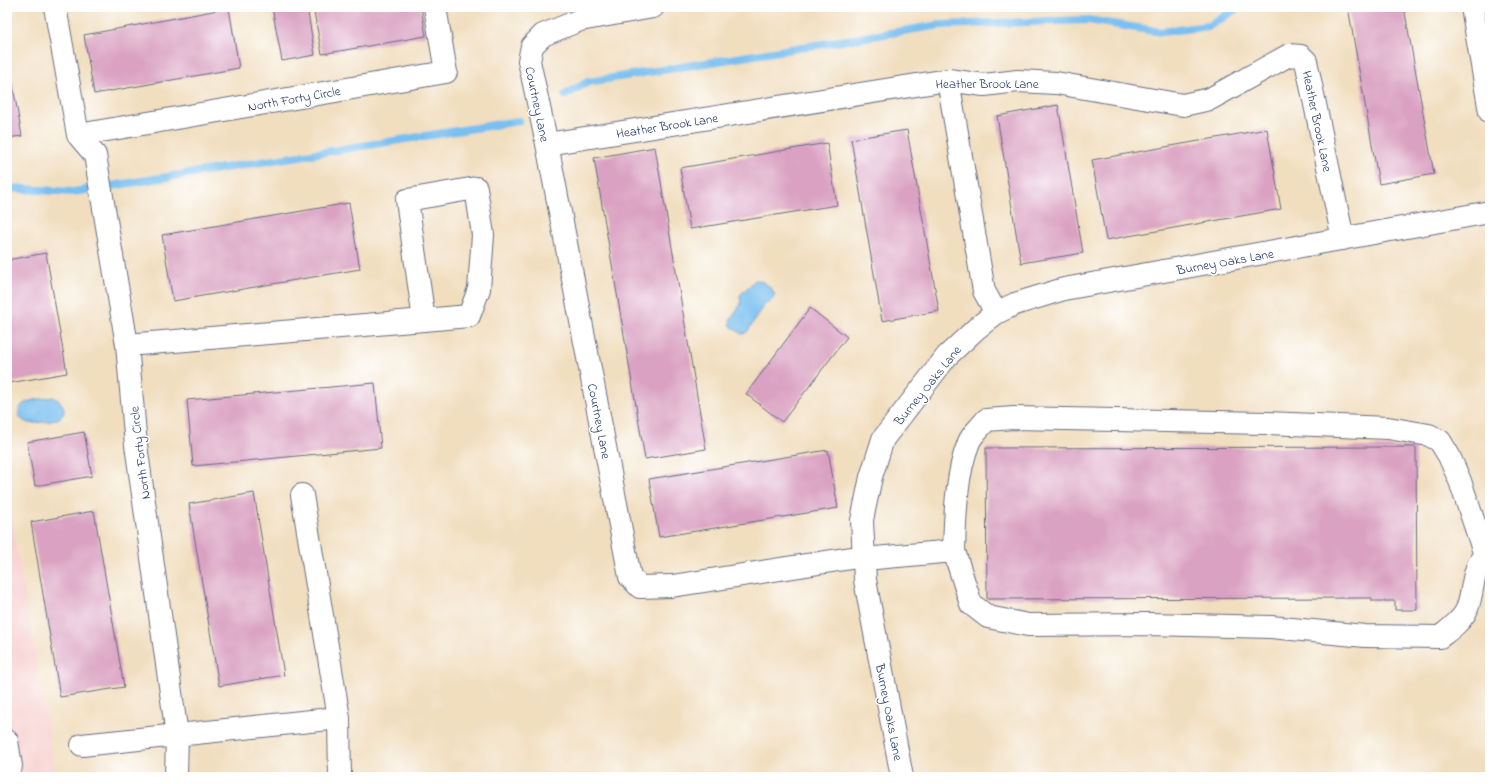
<svg xmlns="http://www.w3.org/2000/svg" width="1497" height="784" viewBox="0 0 1497 784" font-family="'Indie Flower',sans-serif">
	<style>
		.built { fill: #f7d0cf }
		.water { fill: #79bff0; stroke: #4a77a7 }
		.lines { fill: none; stroke-linecap: round; stroke-linejoin: round }
		.stream { stroke: #79bff0; stroke-width: 8 }
		.building { fill: #daa1c2 }
		.minor-casing { stroke: #666c80; stroke-width: 24 }
		.minor { stroke: #fff; stroke-width: 22 }
		.labels { text-anchor: middle; stroke-width: 3; stroke-linejoin: round; paint-order: stroke }
		.street-label { font-size: 13px; fill: #1b2f5e; stroke: #fff }
	</style>
	<rect width="100%" height="100%" fill="#fff"/>
	<filter id="ink" filterUnits="userSpaceOnUse"><feTurbulence type="fractalNoise" baseFrequency=".025" numOctaves="2"/><feDisplacementMap in="SourceGraphic" scale="8" xChannelSelector="R" yChannelSelector="G"/><feConvolveMatrix kernelMatrix="1 2 1 2 8 2 1 2 1" color-interpolation-filters="sRGB"/></filter>
	<filter id="wash" filterUnits="userSpaceOnUse"><feTurbulence type="fractalNoise" baseFrequency=".012" numOctaves="4" result="noise"/><feDisplacementMap in="SourceGraphic" scale="16" xChannelSelector="R" yChannelSelector="G"/><feGaussianBlur stdDeviation="0.9" result="paint"/><feColorMatrix in="noise" values="0 0 0 0 0 0 0 0 0 0 0 0 0 0 0 0 0 1.4 0 .05"/><feComposite in="paint" operator="in"/></filter>
	<g filter="url(#wash)">
		<rect width="100%" height="100%" fill="#f1debf"/>
		<path class="built" d="M 7,492 L 56,777 L 7,777 Z"/>
		<path class="water" d="M 755,280 C 763,280 773,288 775,296 L 771,301 L 766,303 L 747,332 L 742,334 L 731,326 L 730,321 L 741,304 L 740,295 Z
			M 53,397 C 63,401 70,414 57,419 C 51,422 42,422 35,423 C 21,425 12,411 25,403 C 33,399 44,399 53,397 Z"/>
		<g class="lines">
			<path class="stream" d="M 565,95 L 588,82 L 940,25 L 1088,20 L 1161,32 L 1209,26 L 1239,7
				M 7,188 L 73,192 L 519,121"/>
		</g>
		<g id="blocks">
			<path class="building" d="M 272,7 L 307,7 L 315,55 L 282,61 Z
				M 313,7 L 421,7 L 426,36 L 322,54 Z
				M 1348,7 L 1404,7 L 1434,174 L 1379,184 Z
				M 229,8 L 239,68 L 94,94 L 84,35 Z
				M 7,53 L 22,136 L 7,138 Z
				M 1058,105 L 1083,253 L 1021,263 L 997,116 Z
				M 1267,129 L 1281,209 L 1106,240 L 1092,160 Z
				M 907,130 L 939,311 L 882,321 L 851,139 Z
				M 827,143 L 837,205 L 690,229 L 680,168 Z
				M 655,147 L 706,449 L 645,459 L 594,158 Z
				M 349,203 L 360,269 L 173,301 L 162,235 Z
				M 46,253 L 67,373 L 9,383 L 7,372 L 7,260 Z
				M 810,308 L 847,337 L 782,422 L 746,394 Z
				M 375,383 L 381,448 L 193,466 L 187,400 Z
				M 84,432 L 92,476 L 35,486 L 27,442 Z
				M 1416,447 L 1417,610 L 1395,610 L 1395,601 L 1372,601 L 1372,598 L 987,599 L 986,448 Z
				M 828,450 L 838,508 L 659,537 L 649,479 Z
				M 254,493 L 284,675 L 219,686 L 189,504 Z
				M 94,511 L 124,687 L 60,697 L 31,522 Z"/>
		</g>
	</g>
	<g filter="url(#ink)">
		<use href="#blocks" fill-opacity="0" stroke="#666c80" stroke-width="1"/>
		<g class="lines">
			<defs>
				<path id="minor" d="M 55,7 L 78,135 L 446,72 L 435,7
					M 653,7 L 580,20 L 543,35 L 532,46 L 529,61 L 547,144 L 630,577 L 640,587 L 672,586 L 864,556
					M 1472,7 L 1490,112
					M 948,80 L 984,291 L 996,313
					M 78,135 L 95,155 L 127,345 L 136,445 L 177,735 L 176,777
					M 547,144 L 948,80 L 984,85 L 1018,81 L 1056,83 L 1183,105 L 1210,99 L 1289,55 L 1301,56 L 1306,61 L 1343,239
					M 127,345 L 424,320 L 469,316 L 479,289 L 483,235 L 476,188 L 407,200 L 424,320
					M 302,495 L 339,718 L 340,777
					M 954,551 C 955,517 956,473 969,442 C 972,434 981,427 986,420 L 1014,418 L 1267,423 L 1388,428 L 1429,435 L 1440,441 L 1449,456 L 1460,481 L 1485,555
					M 864,559 L 954,551 L 971,604 L 988,617 L 1028,625 L 1149,624 L 1271,627 L 1365,636 L 1440,637 C 1449,630 1459,623 1465,613 C 1475,596 1470,561 1490,552
					M 7,741 L 11,766 L 7,766
					M 82,745 L 339,718
					M 902,777 L 865,580 L 862,520 L 871,477 L 883,439 L 947,356 L 977,328 L 996,313 L 1015,304 L 1064,289 L 1490,212"/>
			</defs>
			<use href="#minor" class="minor-casing"/>
			<use href="#minor" class="minor"/>
		</g>
	</g>
	<g class="labels">
		<g class="street-label">
			<text x="987" y="88">Heather Brook Lane</text>
			<text transform="translate(294 98) rotate(-10)" y="5">North Forty Circle</text>
			<text transform="translate(538 104) rotate(78)" y="5">Courtney Lane</text>
			<text transform="translate(1318 121) rotate(78)" y="5">Heather Brook Lane</text>
			<text transform="translate(667 125) rotate(-9)" y="5">Heather Brook Lane</text>
			<text transform="translate(1225 261) rotate(-10)" y="5">Burney Oaks Lane</text>
			<text transform="translate(927 385) rotate(-51)" y="5">Burney Oaks Lane</text>
			<text transform="translate(600 421) rotate(79)" y="5">Courtney Lane</text>
			<text transform="translate(139 453) rotate(-97)" y="5">North Forty Circle</text>
			<text transform="translate(890 712) rotate(79)" y="5">Burney Oaks Lane</text>
		</g>
	</g>
	<rect width="1497" height="784" fill="none" stroke="#fff" stroke-width="24"/>
</svg>
